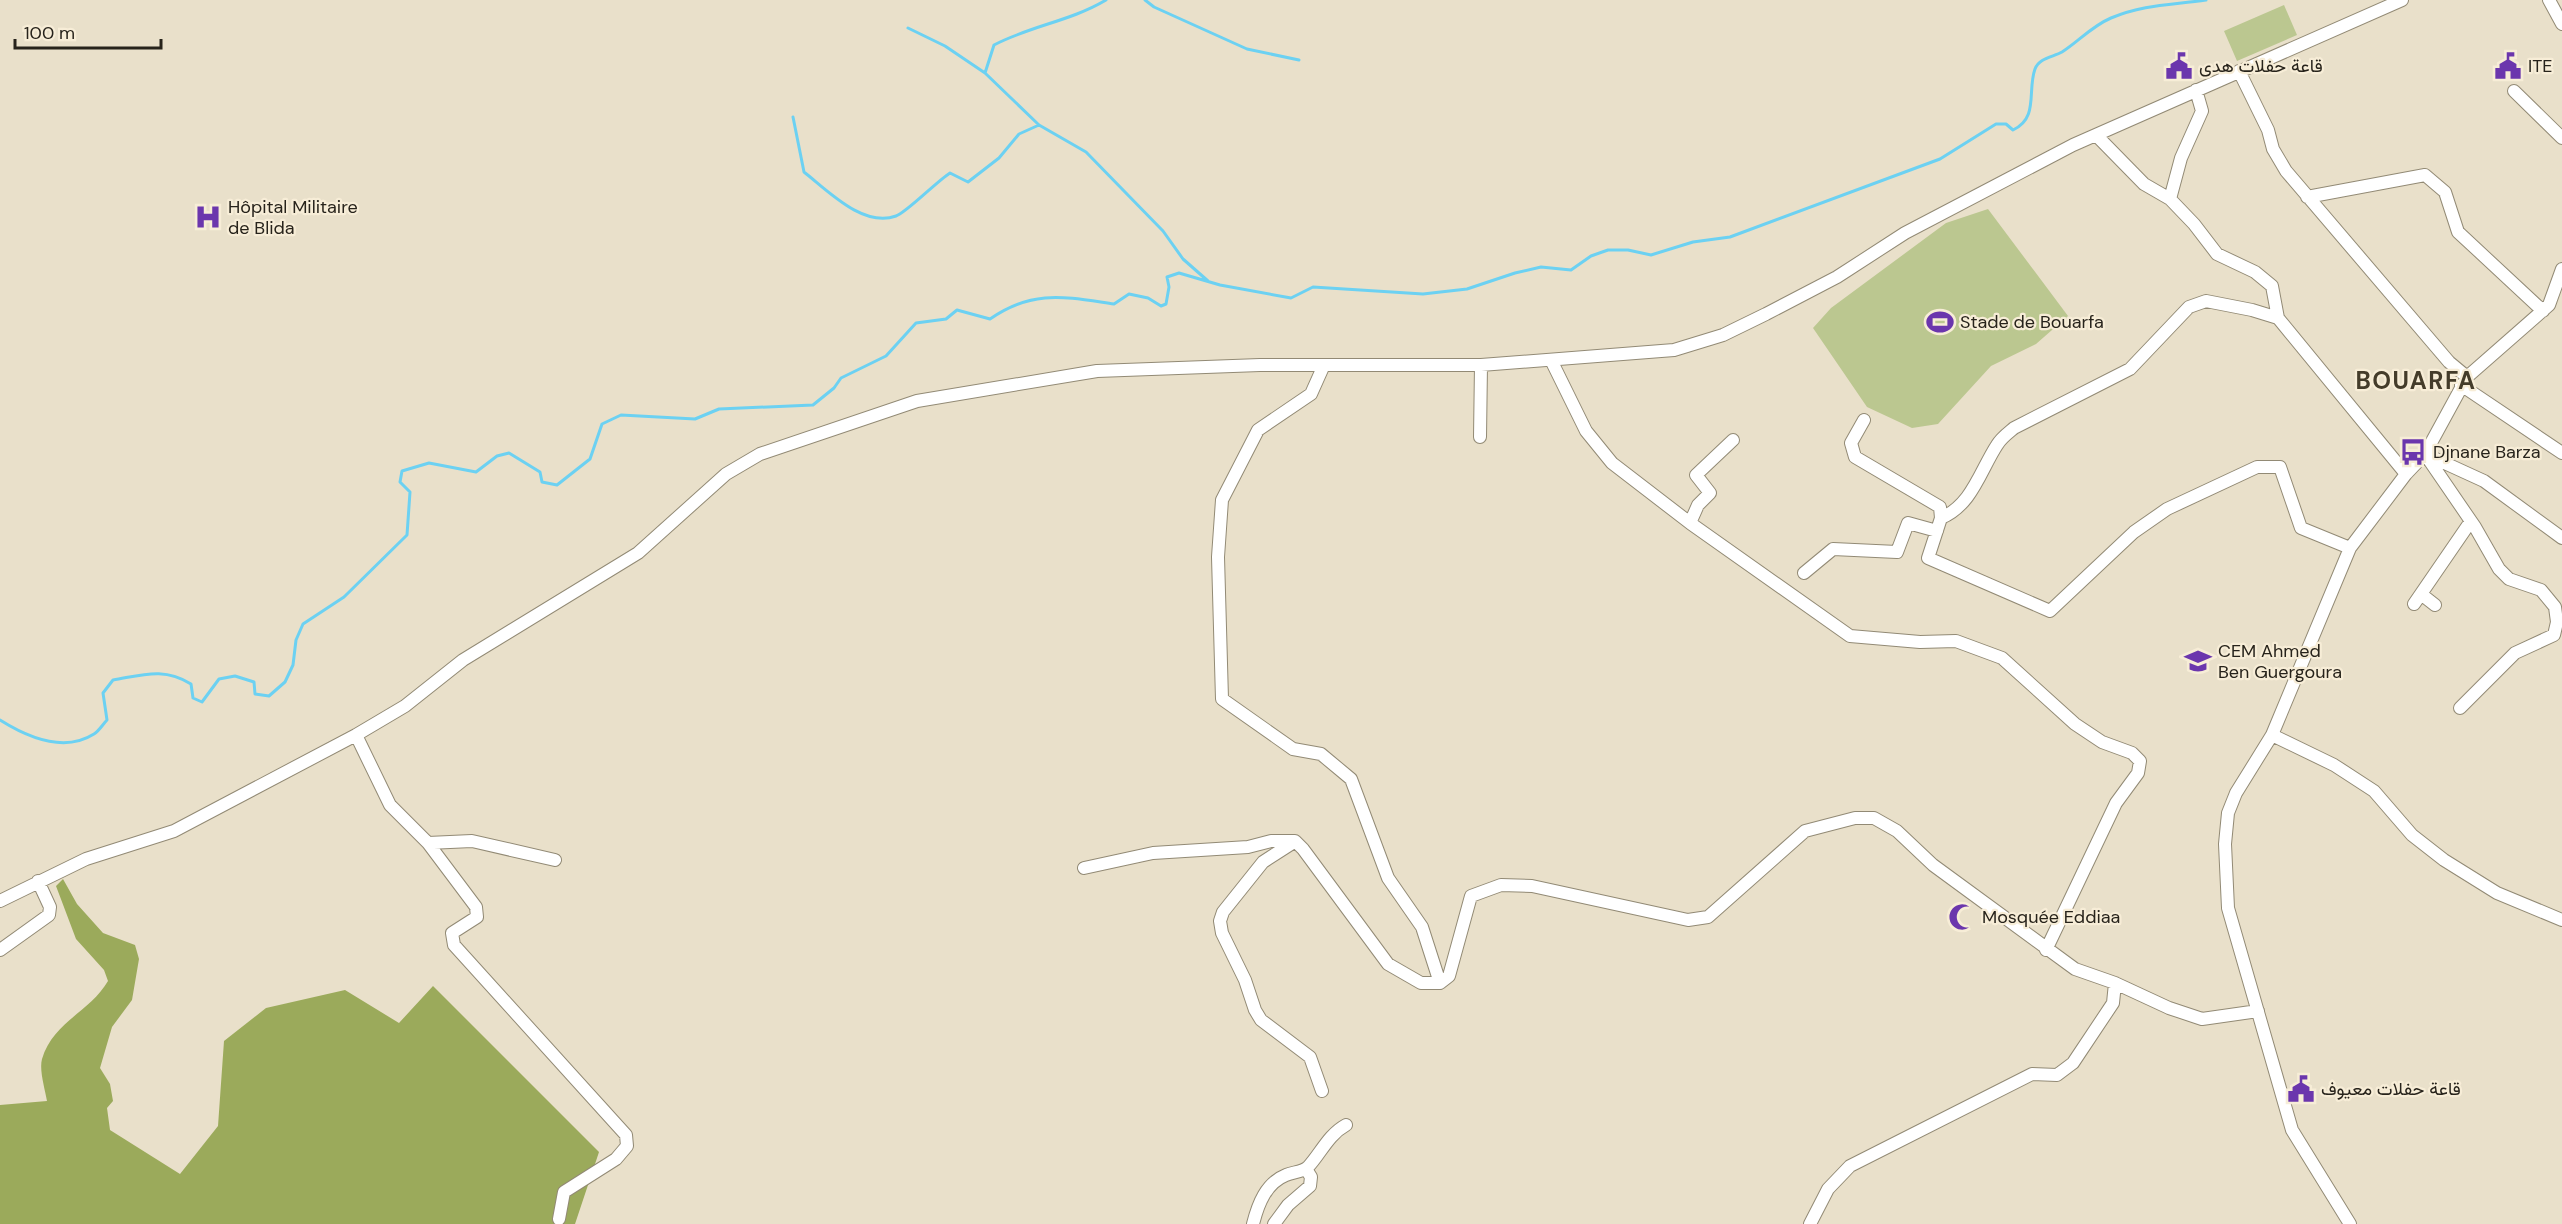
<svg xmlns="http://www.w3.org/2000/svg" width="2562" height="1224" viewBox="0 0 2562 1224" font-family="'DM Sans',Vazirmatn,sans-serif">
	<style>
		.green { fill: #bbc790 }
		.forest { fill: #9baa5b }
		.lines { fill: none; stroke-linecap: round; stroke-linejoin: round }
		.stream { stroke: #6cd1f2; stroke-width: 3 }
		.minor-casing { stroke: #928a75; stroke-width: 14 }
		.minor { stroke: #fff; stroke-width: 12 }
		.labels { text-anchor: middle; stroke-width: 4.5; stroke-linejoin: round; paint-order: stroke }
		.poi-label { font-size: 18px; fill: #27231b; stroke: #f7edd7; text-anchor: start }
		.district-label { font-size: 24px; font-weight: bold; letter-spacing: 1.5px; fill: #443c2a; stroke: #f7edd7 }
	</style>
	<rect width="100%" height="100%" fill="#e9e0ca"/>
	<path class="green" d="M 2284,5 L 2297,35 L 2237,61 L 2224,31 Z
		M 1988,209 L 2068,316 L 2036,344 L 1991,366 L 1938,424 L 1912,428 L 1867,407 L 1813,328 L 1831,308 L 1946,223 Z"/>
	<path class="forest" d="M 63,879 L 77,904 L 103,933 L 135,945 L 139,959 L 132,1000 L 112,1027 L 100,1068 L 110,1084 L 113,1101 L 107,1108 L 110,1130 L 180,1174 L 218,1126 L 224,1041 L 266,1008 L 345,990 L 399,1023 L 433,986 L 599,1152 L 575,1224 L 0,1224 L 0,1105 L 47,1101 C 45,1089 39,1070 42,1059 C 53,1022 90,1012 108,981 L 104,970 L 76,939 L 56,886 Z"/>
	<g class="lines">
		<path class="stream" d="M 1145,0 L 1154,7 L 1247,49 L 1299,60
			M 908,28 L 945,46 L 985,73 L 1039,125 L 1086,152 L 1163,231 L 1183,259 L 1208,281
			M 985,73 L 994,45 C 1030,26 1071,21 1106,0
			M 793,117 L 804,172 C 827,190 863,228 896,216 C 906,213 936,182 950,173 L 968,182 L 999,158 L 1019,134 L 1039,125
			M 0,720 C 27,737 64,753 94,734 C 99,731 103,724 107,720 L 103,693 L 113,680 C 143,675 164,667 191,684 L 193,698 L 202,702 L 219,679 L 235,676 L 254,682 L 255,694 L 269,696 L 285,682 L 293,665 L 296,640 L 303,624 L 344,597 L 407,535 L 410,492 L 400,482 L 402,471 L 429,463 L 476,472 L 497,456 L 509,453 L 540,472 L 542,482 L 557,485 L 590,459 L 602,424 L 621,415 L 695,419 L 719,409 L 813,405 L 834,388 L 841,378 L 886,356 L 916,323 L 946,319 L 957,310 L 990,319 C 1033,289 1065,297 1114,304 L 1129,294 L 1148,298 L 1161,306 L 1166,304 L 1169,287 L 1167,277 L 1179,273 L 1220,285 L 1291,298 L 1313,287 L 1423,294 L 1467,289 L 1515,273 L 1541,267 L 1571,270 L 1591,256 L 1608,250 L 1628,250 L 1651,255 L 1693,242 L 1730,237 L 1940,159 L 1996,124 L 2006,124 L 2013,130 C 2039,118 2027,91 2035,69 C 2039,58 2053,57 2062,52 C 2079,41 2092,26 2111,18 C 2144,4 2173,5 2206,0"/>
		<defs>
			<path id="minor" d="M 2549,0 L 2562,24
				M 2239,71 L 2268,130 L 2273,149 L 2286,171 L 2449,362 L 2467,377
				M 2514,91 L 2562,138
				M 2096,135 L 2144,184 L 2170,199 L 2194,224 L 2217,254 L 2255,272 L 2272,286 L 2278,318 L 2406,474
				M 2307,197 L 2425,175 L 2445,192 L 2458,232 L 2543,311
				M 2170,199 L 2181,158 L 2202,111 L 2196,90
				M 1551,360 L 1586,431 L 1612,463 L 1690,523 L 1850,636 L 1920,642 L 1956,641 L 2002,658 L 2075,724 L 2102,742 L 2132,753 L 2140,761 L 2138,773 L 2116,803 L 2046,950
				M 1324,365 L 1311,394 L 1258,430 L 1222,500 L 1218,557 L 1222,699 L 1293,749 L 1321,754 L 1351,779 L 1388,878 L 1422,927 L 1440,983
				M 2461,385 L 2562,453
				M 1864,420 L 1851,443 L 1855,457 L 1940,507 L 1941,518 L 1928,558 L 2050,611 L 2134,532 L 2167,509 L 2257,467 L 2280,467 L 2301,528 L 2350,548
				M 1480,437 L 1481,365
				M 2425,454 L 2475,527 L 2499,569 L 2509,579 L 2541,590 L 2555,607 L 2557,622 L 2554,635 L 2515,653 L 2460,708
				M 2425,454 L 2484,481 L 2562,538
				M 1941,518 C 1972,505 1980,471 1997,445 C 2001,438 2008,433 2014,428 L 2130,369 L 2189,307 L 2206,301 L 2252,310 L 2278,318
				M 1690,523 L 1698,505 L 1710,493 L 1696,475 L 1733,440
				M 1804,573 L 1833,549 L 1897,552 L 1908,523 L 1937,531
				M 2421,594 L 2435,605
				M 2414,604 L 2471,521
				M 356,735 L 390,805 L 428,843 L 476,907 L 477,917 L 452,933 L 454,945 L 626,1135 L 627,1146 L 616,1159 L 564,1192 L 559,1219
				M 2272,735 L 2334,765 L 2374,791 L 2412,835 L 2444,860 L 2497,893 L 2562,920
				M 1294,842 L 1263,862 L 1223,912 L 1220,921 L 1222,933 L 1245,980 L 1255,1010 L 1261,1020 L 1310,1057 L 1322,1091
				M 428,843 L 472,841 L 555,860
				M 1084,868 L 1153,853 L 1248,847 L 1271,841 L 1295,841 L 1303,849 L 1388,964 L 1421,983 L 1440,983 L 1449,976 L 1471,896 L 1501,885 L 1532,886 L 1688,920 L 1708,917 L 1805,831 L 1855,818 L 1874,818 L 1897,831 L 1933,865 L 2075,969 L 2115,983 L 2169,1008 L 2202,1019 L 2258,1011
				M 0,901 L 86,859 L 174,831 L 356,735 L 405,706 L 463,660 L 638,553 L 726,474 L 760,454 L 917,401 L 1097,371 L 1260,365 L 1481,365 L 1674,350 L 1723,335 L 1766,314 L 1837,277 L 1905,233 L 2073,145 L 2402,0
				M 0,950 L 49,915 L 50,907 L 38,881
				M 1253,1224 C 1258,1204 1266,1183 1286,1175 C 1293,1172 1303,1172 1308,1167 C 1321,1153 1328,1135 1346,1125
				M 1274,1224 L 1288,1205 L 1310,1186 L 1311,1177 L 1306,1169
				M 1810,1224 L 1828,1189 L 1850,1166 L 2032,1074 L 2057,1075 L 2073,1063 L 2113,1003 L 2115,983
				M 2350,1224 L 2292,1130 L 2228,908 L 2225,844 L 2228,813 L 2236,793 L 2272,735 L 2350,548 L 2406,474 L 2425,454 L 2467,377 L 2549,305 L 2562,269"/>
		</defs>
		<use href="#minor" class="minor-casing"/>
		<use href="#minor" class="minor"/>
	</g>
	<defs>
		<symbol id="civic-bare" viewBox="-9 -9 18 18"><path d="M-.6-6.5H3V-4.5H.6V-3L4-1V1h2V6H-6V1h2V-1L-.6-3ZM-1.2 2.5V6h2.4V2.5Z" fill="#6b36ad" stroke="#f7edd7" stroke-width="2.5" paint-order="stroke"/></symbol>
		<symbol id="hospital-bare" viewBox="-9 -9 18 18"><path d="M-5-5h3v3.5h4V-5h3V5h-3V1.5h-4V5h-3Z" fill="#6b36ad" stroke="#f7edd7" stroke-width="2.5" paint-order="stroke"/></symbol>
		<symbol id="stadium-bare" viewBox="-9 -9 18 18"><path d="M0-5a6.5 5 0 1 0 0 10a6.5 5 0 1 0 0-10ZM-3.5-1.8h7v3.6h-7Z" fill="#6b36ad" stroke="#f7edd7" stroke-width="2.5" paint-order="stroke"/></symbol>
		<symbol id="bus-bare" viewBox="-9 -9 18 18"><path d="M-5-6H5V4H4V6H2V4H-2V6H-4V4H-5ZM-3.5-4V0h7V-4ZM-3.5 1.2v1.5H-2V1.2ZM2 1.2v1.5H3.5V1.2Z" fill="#6b36ad" stroke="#f7edd7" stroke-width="2.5" paint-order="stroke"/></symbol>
		<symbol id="school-bare" viewBox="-9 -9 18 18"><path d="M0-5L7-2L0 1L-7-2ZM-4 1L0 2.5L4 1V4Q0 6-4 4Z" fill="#6b36ad" stroke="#f7edd7" stroke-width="2.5" paint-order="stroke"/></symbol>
		<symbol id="mosque-bare" viewBox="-9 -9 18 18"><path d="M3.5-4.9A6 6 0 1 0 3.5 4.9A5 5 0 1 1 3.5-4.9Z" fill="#6b36ad" stroke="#f7edd7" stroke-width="2.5" paint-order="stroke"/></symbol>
	</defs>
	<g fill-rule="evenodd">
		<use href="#civic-bare" x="2160" y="47" width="38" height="38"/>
		<use href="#civic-bare" x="2489" y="47" width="38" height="38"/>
		<use href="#hospital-bare" x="189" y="198" width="38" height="38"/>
		<use href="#stadium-bare" x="1921" y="303" width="38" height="38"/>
		<use href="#bus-bare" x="2394" y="433" width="38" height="38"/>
		<use href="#school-bare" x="2179" y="642" width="38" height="38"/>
		<use href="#mosque-bare" x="1943" y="898" width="38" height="38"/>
		<use href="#civic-bare" x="2282" y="1070" width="38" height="38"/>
	</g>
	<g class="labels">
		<g class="poi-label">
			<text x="2199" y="72">قاعة حفلات هدى</text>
			<text x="2528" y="72">ITE</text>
			<text x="228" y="213">Hôpital Militaire<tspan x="228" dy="21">de Blida</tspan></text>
			<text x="1960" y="328">Stade de Bouarfa</text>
			<text x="2433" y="458">Djnane Barza</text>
			<text x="2218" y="657">CEM Ahmed<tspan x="2218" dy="21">Ben Guergoura</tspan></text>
			<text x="1982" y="923">Mosquée Eddiaa</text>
			<text x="2321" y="1095">قاعة حفلات معيوف</text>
		</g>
		<g class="district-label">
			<text x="2416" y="389">BOUARFA</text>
		</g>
	</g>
	<path d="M15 39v9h146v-9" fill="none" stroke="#27231b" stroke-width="3"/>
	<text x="24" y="39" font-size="18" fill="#27231b" stroke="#f7edd7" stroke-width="4.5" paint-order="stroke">100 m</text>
</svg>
